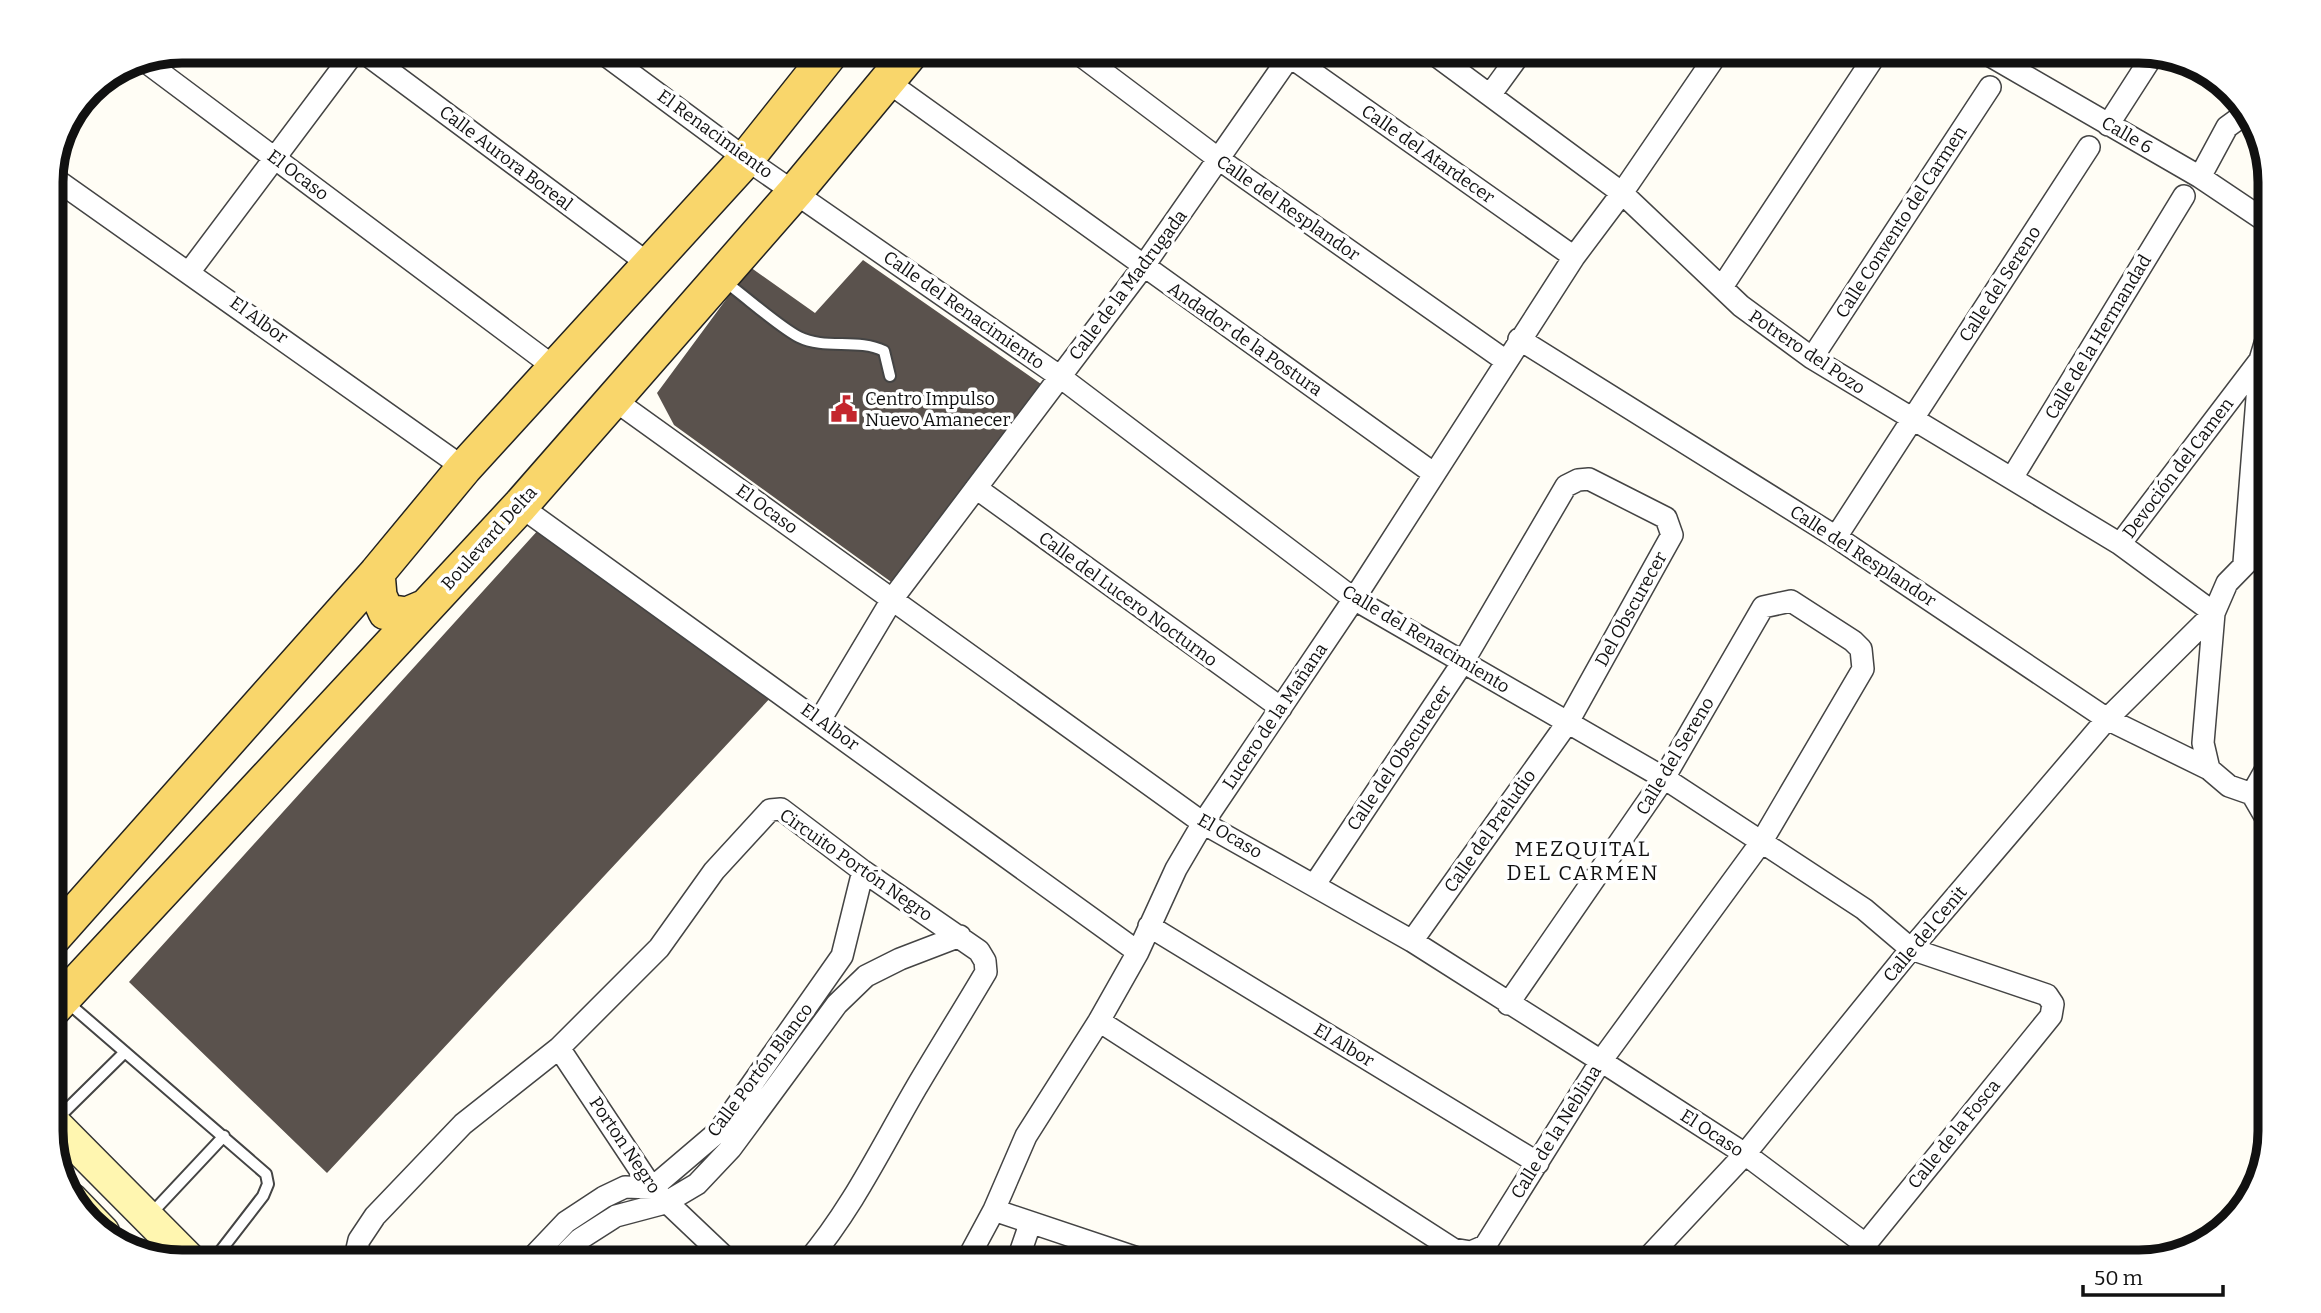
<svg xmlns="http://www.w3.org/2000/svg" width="2321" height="1313" viewBox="0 0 2321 1313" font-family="Bitter,serif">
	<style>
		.building { fill: #5a524d }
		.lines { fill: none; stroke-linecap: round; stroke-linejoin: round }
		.lane-casing { stroke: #444; stroke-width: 14 }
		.street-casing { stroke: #444; stroke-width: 24 }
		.secondary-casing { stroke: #333; stroke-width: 35 }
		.primary-casing { stroke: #222; stroke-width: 38 }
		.lane { stroke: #fff; stroke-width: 10 }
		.street { stroke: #fff; stroke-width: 21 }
		.secondary { stroke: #fff6b0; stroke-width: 32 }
		.primary { stroke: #f9d66b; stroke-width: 35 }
		.labels { text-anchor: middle; stroke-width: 7; stroke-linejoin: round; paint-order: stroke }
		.street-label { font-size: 18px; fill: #111; stroke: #fff }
		.poi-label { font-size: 18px; fill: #111; stroke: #fff; text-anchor: start }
		.quarter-label { font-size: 21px; letter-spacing: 2px; fill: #111; stroke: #fff }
		.rim { fill: none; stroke: #111; stroke-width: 9 }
	</style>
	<rect width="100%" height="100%" fill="#fffdf5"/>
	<path class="building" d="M 863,260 L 1041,384 L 894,584 L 674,425 L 657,393 L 750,267 L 815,313 Z
		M 540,528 L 773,695 L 327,1173 L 129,982 Z"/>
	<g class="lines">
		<defs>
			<path id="lane" d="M 724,281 C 745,296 779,327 799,337 C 825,350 858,338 884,351 L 890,376
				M 67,1002 L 266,1174 L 268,1184 L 263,1196 L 212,1262
				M 55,1121 L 125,1052
				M 149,1216 L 224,1136"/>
			<path id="street" d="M 362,51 L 650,265
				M 600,51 L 746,159 L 1059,376 L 1354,599 L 1664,778 L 1864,909 L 1911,949 L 2047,995 L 2053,1004 L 2051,1016 L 1851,1262
				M 1075,51 L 1220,160 L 1506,361
				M 1282,51 L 1574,257
				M 1430,51 L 1622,193 L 1741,306 L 1812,358 L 2120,544 L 2214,613
				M 1982,51 L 2200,177 L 2270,224
				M 142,59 L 554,367
				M 888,82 L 1433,473
				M 1490,95 L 1522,51
				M 2108,125 L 2153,55
				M 51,176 L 464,468
				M 2200,177 L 2227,127 L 2249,111
				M 190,271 L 355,51
				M 1722,287 L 1878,51
				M 1519,339 L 1836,537 L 2107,719 L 2209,769
				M 1812,358 L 1990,87
				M 613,399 L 1203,823 L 1412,941 L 1601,1061 L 1745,1154 L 1865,1244
				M 2012,478 L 2184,196
				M 976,488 L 1281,708
				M 520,506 L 1138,952
				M 1836,537 L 2089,147
				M 2270,539 L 2227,583 L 2214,613 L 2203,743 L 2209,769 L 2229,786 L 2252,794 L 2270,762
				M 2120,544 L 2260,360
				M 2244,563 L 2260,360 L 2270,327
				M 820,720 L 893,598 L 1143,267 L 1290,56
				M 2252,794 L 2270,825
				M 1315,884 L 1463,662 L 1566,486 L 1578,480 L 1589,479 L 1666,518 L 1672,535 L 1568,722 L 1412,941
				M 1149,926 L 1538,1163
				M 1099,1021 L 1453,1249 L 1471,1252 L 1485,1246 L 1601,1061 L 1762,841 L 1863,669 L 1861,649 L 1853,641 L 1791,601 L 1763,607 L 1664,778 L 1508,1004
				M 559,1048 L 652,1188 L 730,1262
				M 994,1210 L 1149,1262
				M 354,1262 L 359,1240 L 375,1216 L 463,1124 L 559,1048 L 659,948 L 714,871 L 770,810 L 781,809 L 863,871 L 979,951 L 985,961 L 986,972 C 963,1011 939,1049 916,1088 C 881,1148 852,1209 807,1262
				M 528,1262 L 566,1222 L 604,1197 L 625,1187 L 652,1188 L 719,1131 L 842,956 L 863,871
				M 557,1262 L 580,1239 L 616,1216 L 665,1203 L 697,1184 L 731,1148 L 837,1004 L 866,976 L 900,959 L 960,936
				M 966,1262 L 994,1210 L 1026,1136 L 1099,1021 L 1138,952 L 1176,869 L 1203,823 L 1354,599 L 1574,257 L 1622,193 L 1719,51
				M 1017,1262 L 1030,1224
				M 1644,1262 L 1745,1154 L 1911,949 L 2107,719 L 2214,613"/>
			<path id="secondary" d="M 51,1120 L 192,1262
				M 71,1199 L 103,1232"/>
			<path id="primary" d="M 377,573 L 379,596 L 386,612 L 407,615 L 426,607
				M 51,940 L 377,573 L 464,468 L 746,159 L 832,51
				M 51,1011 L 520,506 L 795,192 L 912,51"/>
		</defs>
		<use href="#lane" class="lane-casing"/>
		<use href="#street" class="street-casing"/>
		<use href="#secondary" class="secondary-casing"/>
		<use href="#primary" class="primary-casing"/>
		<use href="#lane" class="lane"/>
		<use href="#street" class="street"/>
		<use href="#secondary" class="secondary"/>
		<use href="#primary" class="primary"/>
	</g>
	<defs>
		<symbol id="civic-bare" viewBox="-9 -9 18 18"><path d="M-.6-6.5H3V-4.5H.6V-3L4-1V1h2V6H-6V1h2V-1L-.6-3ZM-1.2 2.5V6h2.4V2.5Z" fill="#c4262e" stroke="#fff" stroke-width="2.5" paint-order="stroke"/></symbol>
	</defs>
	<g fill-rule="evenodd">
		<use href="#civic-bare" x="825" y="390" width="38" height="38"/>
	</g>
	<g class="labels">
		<g class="street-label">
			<text transform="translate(715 134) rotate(36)" y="6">El Renacimiento</text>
			<text transform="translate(2127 135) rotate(30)" y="6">Calle 6</text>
			<text transform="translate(1428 154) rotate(35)" y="6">Calle del Atardecer</text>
			<text transform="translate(506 158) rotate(37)" y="6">Calle Aurora Boreal</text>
			<text transform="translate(298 175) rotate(37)" y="6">El Ocaso</text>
			<text transform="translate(1288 208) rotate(35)" y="6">Calle del Resplandor</text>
			<text transform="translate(1901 222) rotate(-57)" y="6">Calle Convento del Carmen</text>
			<text transform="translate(2000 284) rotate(-57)" y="6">Calle del Sereno</text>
			<text transform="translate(1128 285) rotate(-53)" y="6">Calle de la Madrugada</text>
			<text transform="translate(964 310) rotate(35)" y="6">Calle del Renacimiento</text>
			<text transform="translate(259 320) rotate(36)" y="6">El Albor</text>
			<text transform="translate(2098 337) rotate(-59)" y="6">Calle de la Hermandad</text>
			<text transform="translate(1245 339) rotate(35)" y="6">Andador de la Postura</text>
			<text transform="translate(1807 352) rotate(34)" y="6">Potrero del Pozo</text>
			<text transform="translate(2178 468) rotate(-53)" y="6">Devoción del Camen</text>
			<text transform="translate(767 509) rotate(36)" y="6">El Ocaso</text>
			<text transform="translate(489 538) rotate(-48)" y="6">Boulevard Delta</text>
			<text transform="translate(1863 556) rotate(33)" y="6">Calle del Resplandor</text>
			<text transform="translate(1128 599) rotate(36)" y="6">Calle del Lucero Nocturno</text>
			<text transform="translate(1631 609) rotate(-61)" y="6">Del Obscurecer</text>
			<text transform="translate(1426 639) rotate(31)" y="6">Calle del Renacimiento</text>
			<text transform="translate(1275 716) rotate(-56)" y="6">Lucero de la Mañana</text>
			<text transform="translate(830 727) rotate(36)" y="6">El Albor</text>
			<text transform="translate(1675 756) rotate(-59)" y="6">Calle del Sereno</text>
			<text transform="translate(1399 758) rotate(-56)" y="6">Calle del Obscurecer</text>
			<text transform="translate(1490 831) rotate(-55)" y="6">Calle del Preludio</text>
			<text transform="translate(1230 836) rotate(30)" y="6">El Ocaso</text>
			<text transform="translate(856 865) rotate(35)" y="6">Circuito Portón Negro</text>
			<text transform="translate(1925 934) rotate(-50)" y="6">Calle del Cenit</text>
			<text transform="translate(1344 1045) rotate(31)" y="6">El Albor</text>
			<text transform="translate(760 1070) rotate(-53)" y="6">Calle Portón Blanco</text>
			<text transform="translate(1556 1132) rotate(-58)" y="6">Calle de la Neblina</text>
			<text transform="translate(1712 1133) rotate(33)" y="6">El Ocaso</text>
			<text transform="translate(1954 1134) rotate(-51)" y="6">Calle de la Fosca</text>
			<text transform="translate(625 1145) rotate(56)" y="6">Porton Negro</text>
		</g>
		<g class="poi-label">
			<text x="865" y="405">Centro Impulso<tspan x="865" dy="21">Nuevo Amanecer</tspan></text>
		</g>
		<g class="quarter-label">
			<text x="1583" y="856">MEZQUITAL<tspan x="1583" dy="24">DEL CARMEN</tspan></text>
		</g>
	</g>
	<path d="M0 0H2321V1313H0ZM182 63H2139A119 119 0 0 1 2258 182V1131A119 119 0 0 1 2139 1250H182A119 119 0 0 1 63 1131V182A119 119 0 0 1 182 63Z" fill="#fff" fill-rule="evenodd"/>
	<path class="rim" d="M182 63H2139A119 119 0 0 1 2258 182V1131A119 119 0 0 1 2139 1250H182A119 119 0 0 1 63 1131V182A119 119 0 0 1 182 63Z"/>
	<path d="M2083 1285v10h140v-10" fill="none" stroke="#111111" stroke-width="3.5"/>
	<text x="2094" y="1285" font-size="21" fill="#111111" stroke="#ffffff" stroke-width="5" paint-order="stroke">50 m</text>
</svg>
